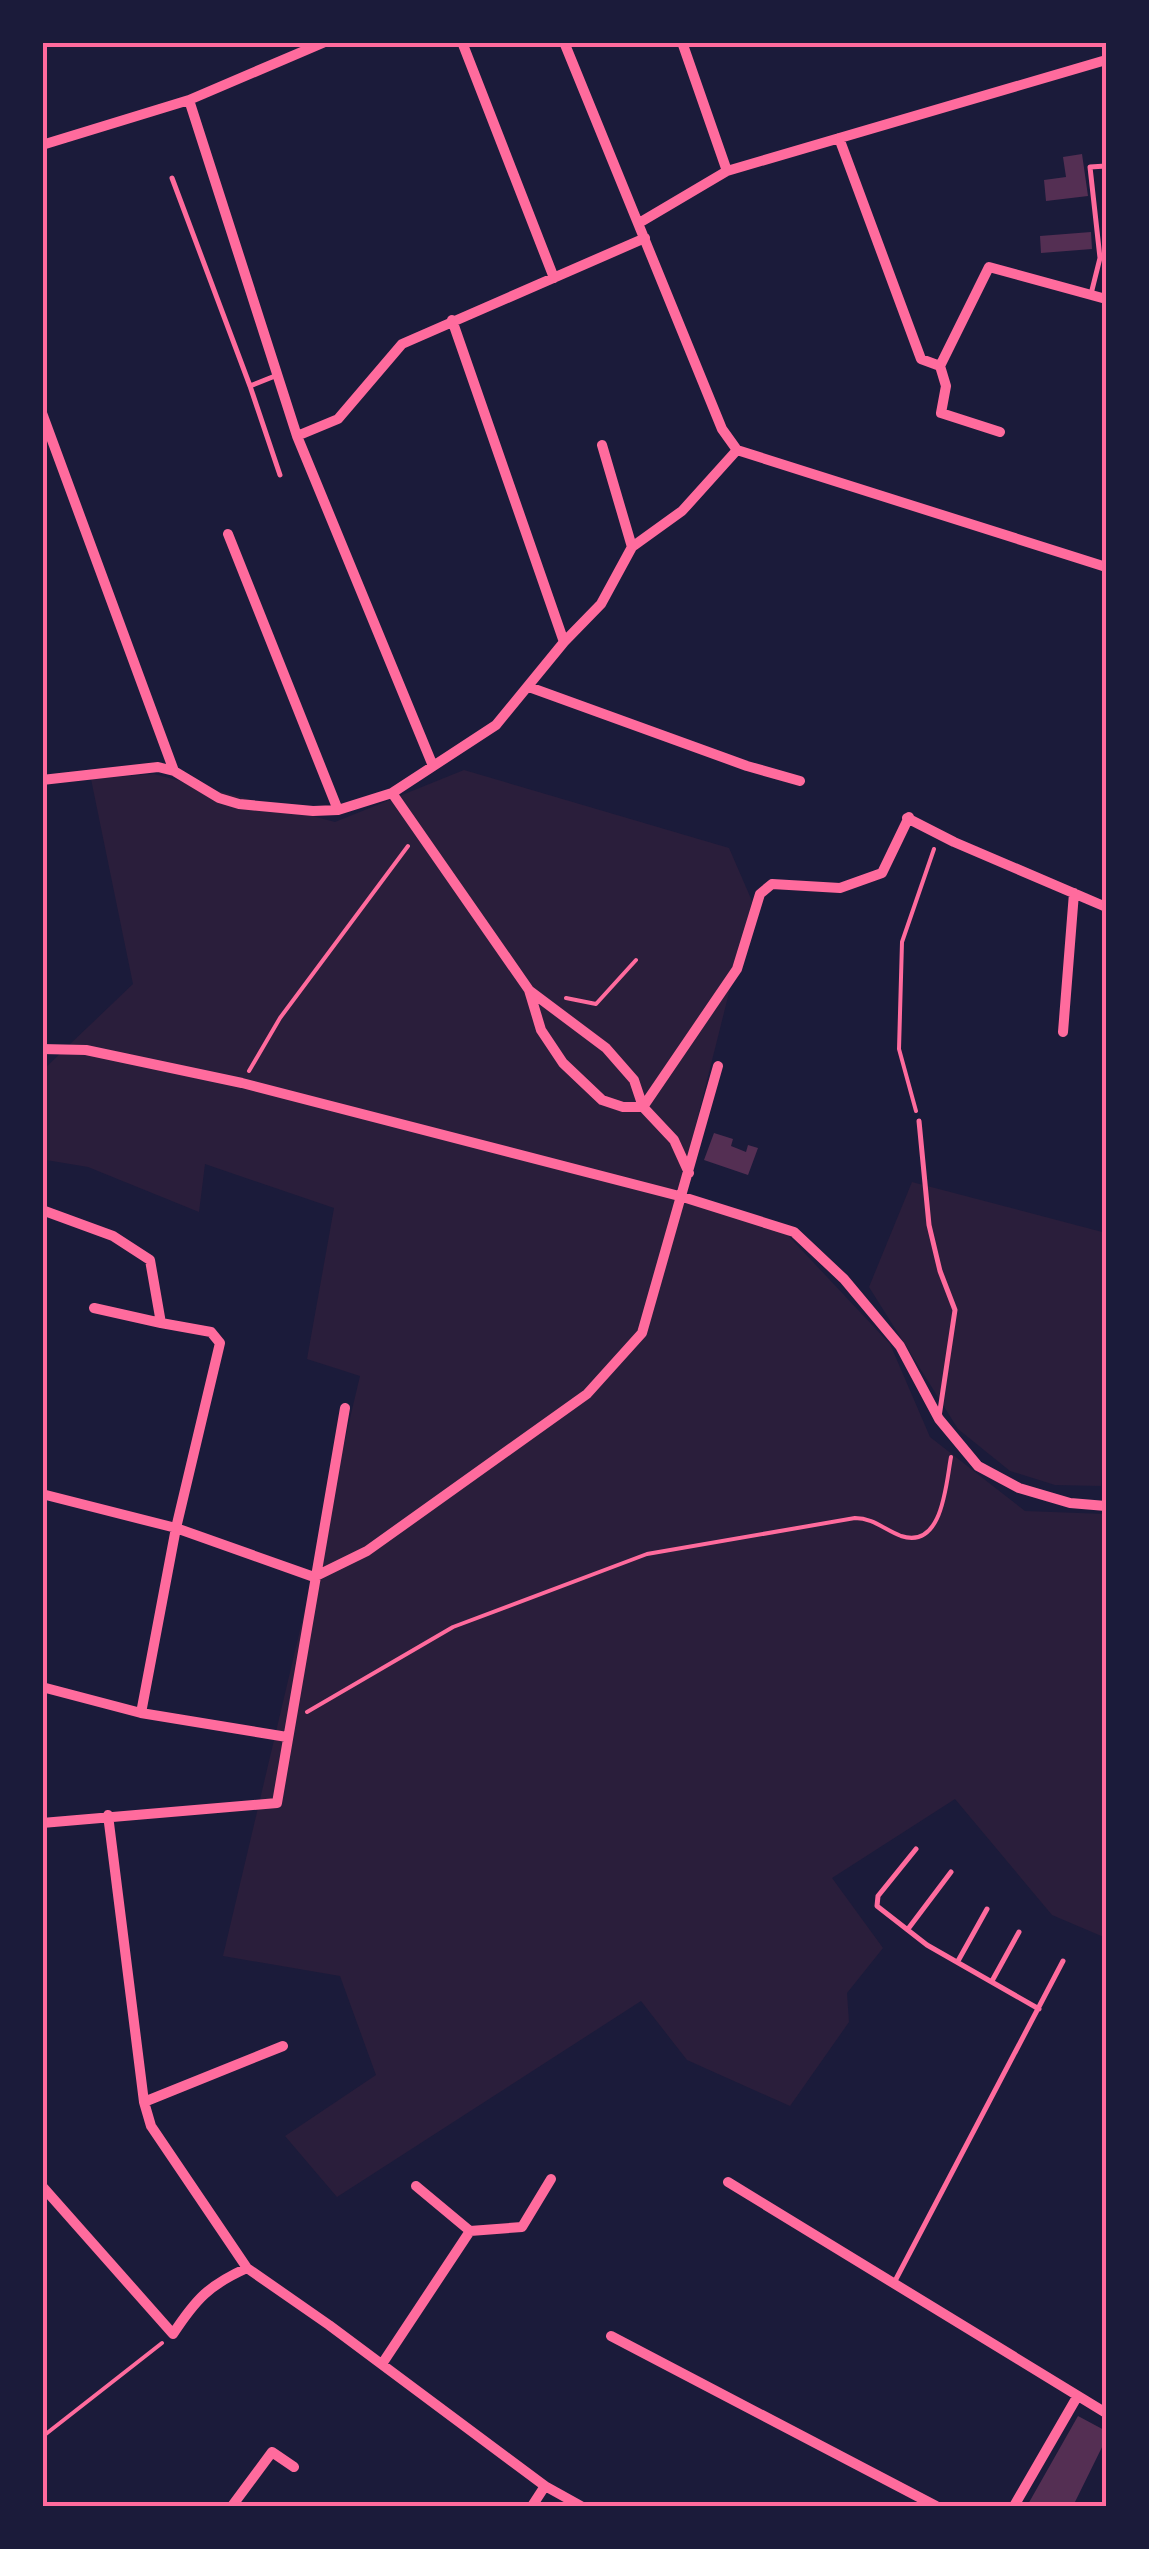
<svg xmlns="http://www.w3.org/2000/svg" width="1149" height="2549" viewBox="0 0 1149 2549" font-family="'Times New Roman',serif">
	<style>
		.green { fill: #2a1e3b }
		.building { fill: #542f53 }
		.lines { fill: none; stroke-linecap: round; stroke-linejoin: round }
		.path { stroke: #ff6b9d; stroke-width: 4 }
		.service { stroke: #ff6b9d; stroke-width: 5 }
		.minor { stroke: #ff6b9d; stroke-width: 10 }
		.neatline { fill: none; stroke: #ff6b9d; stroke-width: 4 }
	</style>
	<rect width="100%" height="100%" fill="#1b1b3a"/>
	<path class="green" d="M 464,770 L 729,848 L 752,901 L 677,1200 L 782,1229 L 890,1344 L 930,1437 L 1025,1511 L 1106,1514 L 1106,1938 L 1052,1915 L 955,1799 L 832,1878 L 883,1948 L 847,1993 L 849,2022 L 790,2106 L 687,2060 L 641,2001 L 337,2197 L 285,2136 L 376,2075 L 340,1976 L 223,1956 L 360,1376 L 307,1359 L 334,1208 L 205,1164 L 199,1212 L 88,1167 L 46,1160 L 43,1156 L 43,1070 L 133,984 L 91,779 L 154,774 L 335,822 Z
		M 912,1182 L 1106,1233 L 1106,1399 L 1101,1486 L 1055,1485 L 1010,1471 L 958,1429 L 869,1287 Z"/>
	<path class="building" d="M 1082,154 L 1088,196 L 1046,201 L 1044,180 L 1066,177 L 1063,157 Z
		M 1091,232 L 1092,249 L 1041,253 L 1040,236 Z
		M 714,1133 L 733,1139 L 731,1146 L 746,1152 L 748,1145 L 758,1148 L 748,1175 L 704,1160 Z
		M 1078,2416 L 1106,2431 L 1106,2439 L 1073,2506 L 1027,2506 Z"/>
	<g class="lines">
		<path class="path" d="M 566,998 L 596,1004 L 636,960
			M 249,1071 L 280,1018 L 408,846
			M 916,1111 L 899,1049 L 902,942 L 934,849
			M 307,1712 L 453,1627 L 647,1554 L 855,1518 C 873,1518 885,1530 901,1536 C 943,1550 946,1483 951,1457
			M 42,2437 L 162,2343"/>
		<path class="service" d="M 1106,166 L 1090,167 L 1100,258 L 1106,257
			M 172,178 L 250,386 L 275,376
			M 1091,294 L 1100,258
			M 250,386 L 280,475
			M 919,1121 L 929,1225 L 940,1271 L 955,1310 L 939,1417
			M 916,1849 L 878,1896 L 877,1906 L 927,1945 L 1039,2009
			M 908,1929 L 951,1872
			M 958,1961 L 987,1909
			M 992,1981 L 1019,1932
			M 895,2281 L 1063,1961"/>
		<path class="minor" d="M 462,42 L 554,278
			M 564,42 L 722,429 L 737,450
			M 682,42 L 727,171
			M 189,100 L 297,436 L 433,766
			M 839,138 L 921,359 L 940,366
			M 42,145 L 189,100 L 325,42
			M 639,223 L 727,171 L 1106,60
			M 452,320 L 564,642
			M 42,413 L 174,771
			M 1000,432 L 941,413 L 946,386 L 940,366 L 989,267 L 1106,299
			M 297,436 L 338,419 L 402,344 L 645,238
			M 602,445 L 632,547
			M 737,450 L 1106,567
			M 228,534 L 338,810
			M 529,687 L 747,766 L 800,781
			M 42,780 L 158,767 L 174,771 L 219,798 L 239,804 L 313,811 L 338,810 L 392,793 L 496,725 L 564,642 L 601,604 L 632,547 L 682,511 L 737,450
			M 392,793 L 529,990 L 541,1030 L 563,1063 L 602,1100 L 623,1107 L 643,1107 L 674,1140 L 689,1173
			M 907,818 L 954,842 L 1106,907
			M 530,991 L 606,1048 L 634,1080 L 643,1107
			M 1063,1032 L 1074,893
			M 42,1049 L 86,1050 L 242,1083 L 683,1197 L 794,1232 L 844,1279 L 900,1346 L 939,1419 L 978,1466 L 1019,1488 L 1070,1503 L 1106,1506
			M 643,1107 L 737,969 L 760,894 L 772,884 L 840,888 L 882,873 L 909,817
			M 42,1210 L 113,1236 L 150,1260 L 161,1323 L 211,1332 L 220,1343 L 176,1528 L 141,1713
			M 94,1308 L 161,1323
			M 42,1494 L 176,1528 L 314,1577 L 367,1551 L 587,1394 L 642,1333 L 718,1066
			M 42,1687 L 141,1713 L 287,1737
			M 108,1815 L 144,2102 L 151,2126 L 247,2268 L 329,2325 L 545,2486 L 581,2506
			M 42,1823 L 277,1803 L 345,1408
			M 144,2102 L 283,2046
			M 728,2182 L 1106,2413
			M 42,2186 L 173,2334 C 196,2299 209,2285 247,2268
			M 416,2186 L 470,2231
			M 611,2336 L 936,2506
			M 382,2364 L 470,2231 L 522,2227 L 551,2179
			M 232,2506 L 272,2452 L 294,2467
			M 532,2506 L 545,2486
			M 1014,2506 L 1077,2397"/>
	</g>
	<rect width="1149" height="2549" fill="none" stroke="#1b1b3a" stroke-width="90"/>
	<rect x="45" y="45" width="1059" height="2459" class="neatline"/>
</svg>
